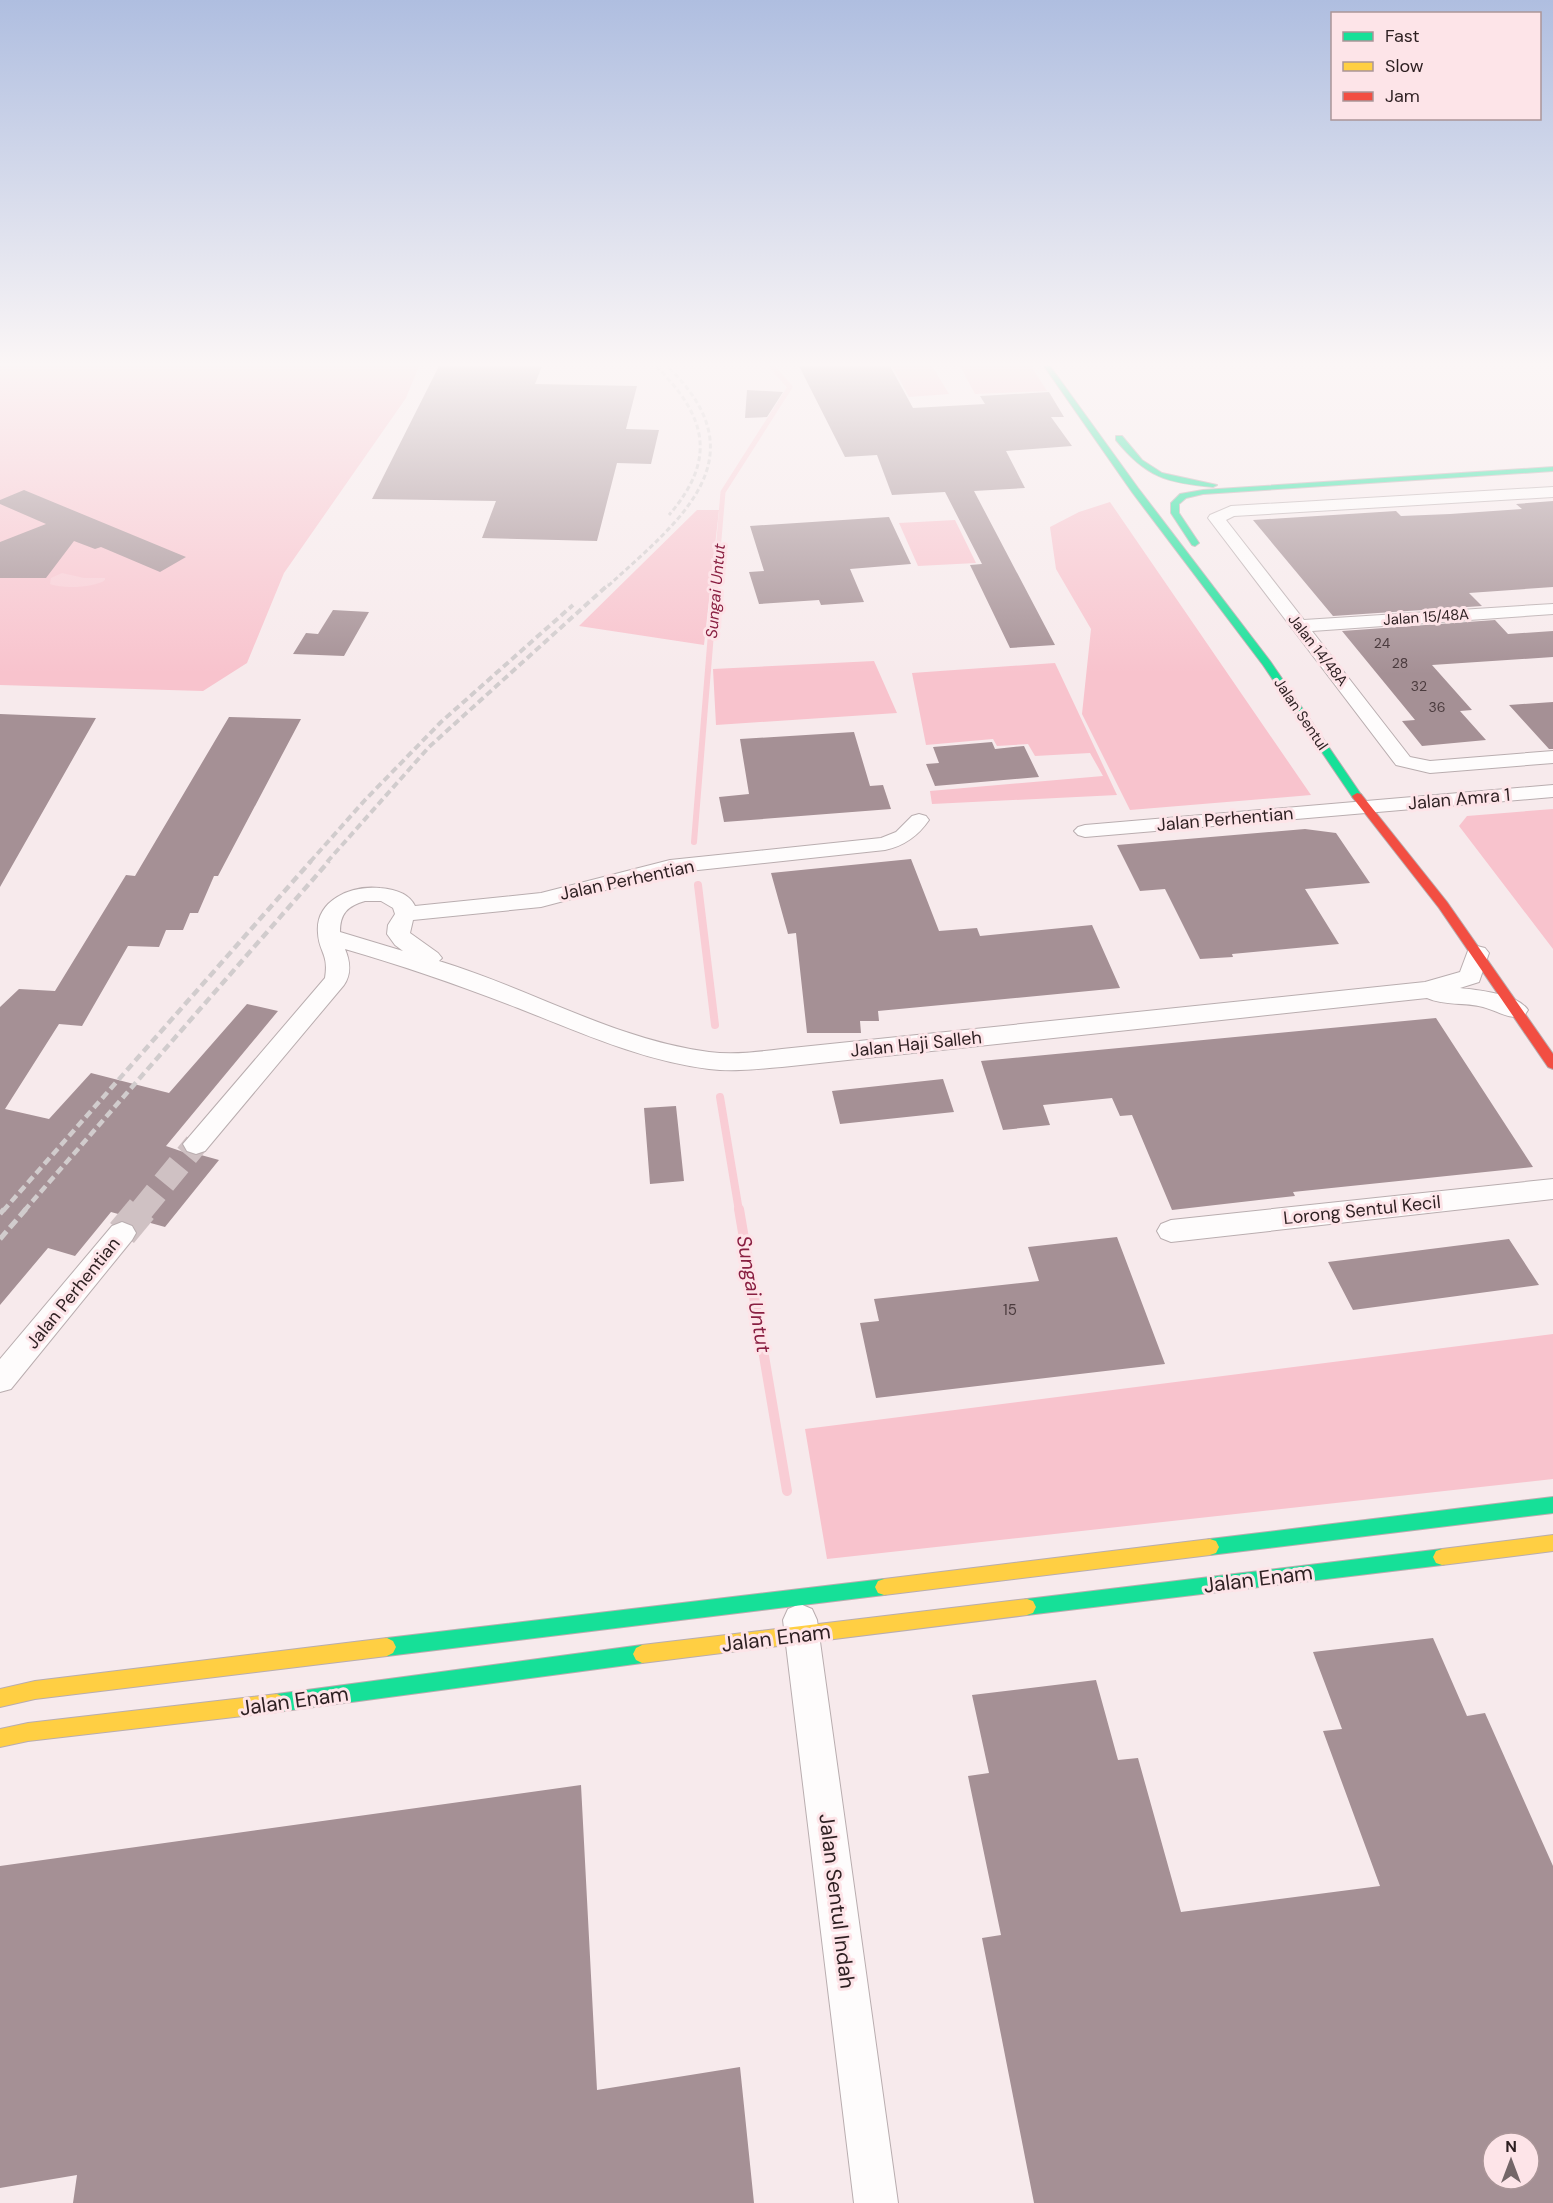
<svg xmlns="http://www.w3.org/2000/svg" width="1553" height="2203" viewBox="0 0 1553 2203" font-family="'DM Sans',sans-serif">
	<style>
		.green { fill: #f8c3cd }
		.water { fill: #f9cdd5 }
		.lines { fill: none; stroke-linecap: round; stroke-linejoin: round }
		.stream-far3 { stroke: #f9cdd5; stroke-width: 5 }
		.stream-far2 { stroke: #f9cdd5; stroke-width: 6 }
		.stream-far1 { stroke: #f9cdd5; stroke-width: 8 }
		.stream { stroke: #f9cdd5; stroke-width: 10 }
		.building { fill: #a59095; fill-rule: evenodd }
		.street-tunnel-far1 { stroke: #cfc1c3; stroke-width: 24; stroke-dasharray: 24 12; stroke-linecap: butt }
		.street-tunnel { stroke: #cfc1c3; stroke-width: 31; stroke-dasharray: 31 15; stroke-linecap: butt }
		.street-casing { stroke: #b9adaf; stroke-width: 2 }
		.fast-casing { stroke: #b9adaf; stroke-width: 2 }
		.slow-casing { stroke: #b9adaf; stroke-width: 2 }
		.jam-casing { stroke: #b9adaf; stroke-width: 2 }
		.street { fill: #fefcfc; fill-rule: evenodd }
		.fast { fill: #16e098; fill-rule: evenodd }
		.slow { fill: #ffcf43; fill-rule: evenodd }
		.jam { fill: #f24e42; fill-rule: evenodd }
		.rail-far3 { stroke: #d1cccd; stroke-width: 3; stroke-dasharray: 5 3; stroke-linecap: butt }
		.rail-far2 { stroke: #d1cccd; stroke-width: 4; stroke-dasharray: 7 4; stroke-linecap: butt }
		.rail-far1 { stroke: #d1cccd; stroke-width: 4.5; stroke-dasharray: 8 4.5; stroke-linecap: butt }
		.rail { stroke: #d1cccd; stroke-width: 5; stroke-dasharray: 10 5; stroke-linecap: butt }
		.labels { text-anchor: middle; stroke-width: 6; stroke-linejoin: round; paint-order: stroke }
		.far-number-label { font-size: 14px; fill: #4b3b3e }
		.far-street-label { font-size: 15px; fill: #2d1f21; stroke: #fde4e8 }
		.number-label { font-size: 15px; fill: #4b3b3e }
		.far-water-label { font-size: 16px; font-style: italic; fill: #891f41; stroke: #fde4e8 }
		.street-label { font-size: 18px; fill: #2d1f21; stroke: #fde4e8 }
		.water-label { font-size: 20px; font-style: italic; fill: #891f41; stroke: #fde4e8 }
		.near-street-label { font-size: 21px; fill: #2d1f21; stroke: #fde4e8 }
	</style>
	<rect width="100%" height="100%" fill="#f7eaec"/>
	<path class="green" d="M 0,366 L 419,366 L 406,398 L 284,573 L 247,663 L 203,691 L 0,685 Z
		M 892,366 L 932,366 L 949,394 L 909,397 Z
		M 960,366 L 1031,366 L 1047,391 L 975,394 Z
		M 1110,502 L 1311,795 L 1130,810 L 1082,714 L 1091,629 L 1056,569 L 1050,527 L 1079,512 Z
		M 697,510 L 719,510 L 704,645 L 579,626 Z
		M 955,520 L 976,563 L 918,566 L 899,523 Z
		M 874,661 L 897,713 L 716,725 L 713,669 Z
		M 1055,663 L 1117,795 L 932,804 L 930,791 L 1103,776 L 1090,753 L 1035,756 L 1028,744 L 997,746 L 993,739 L 926,745 L 912,673 Z
		M 1553,809 L 1553,949 L 1459,826 L 1467,816 Z
		M 1553,1334 L 1553,1479 L 827,1559 L 805,1429 Z"/>
	<path class="water" d="M 62,573 L 84,578 L 105,578 L 105,580 C 95,588 62,589 50,584 L 51,578 Z"/>
	<g class="lines">
		<path class="stream-far3" d="M 715,586 L 723,492 L 790,387 L 771,366"/>
		<path class="stream-far2" d="M 694,842 L 715,584"/>
		<path class="stream-far1" d="M 698,885 L 715,1025
			M 720,1097 L 739,1211"/>
		<path class="stream" d="M 739,1209 L 787,1491"/>
	</g>
	<path class="building" d="M 439,366 L 542,366 L 535,384 L 637,386 L 626,429 L 659,430 L 651,464 L 617,463 L 597,541 L 482,538 L 496,501 L 372,499 Z
		M 799,366 L 890,366 L 913,408 L 985,404 L 980,396 L 1049,392 L 1064,417 L 1051,417 L 1072,446 L 1006,451 L 1025,488 L 974,491 L 1055,645 L 1010,648 L 970,565 L 982,564 L 945,492 L 892,495 L 877,455 L 845,457 Z
		M 747,390 L 783,392 L 767,417 L 745,418 Z
		M 24,490 L 186,557 L 160,572 L 101,547 L 95,549 L 74,541 L 46,578 L 0,578 L 0,542 L 46,524 L 0,504 L 0,500 Z
		M 1553,501 L 1553,587 L 1469,593 L 1482,606 L 1333,616 L 1253,520 L 1396,511 L 1401,516 L 1450,514 L 1522,509 L 1516,504 Z
		M 889,517 L 911,564 L 850,569 L 864,602 L 821,605 L 819,600 L 759,604 L 749,572 L 764,571 L 750,526 Z
		M 333,610 L 369,612 L 344,656 L 293,654 L 306,633 L 318,634 Z
		M 1495,620 L 1508,634 L 1553,631 L 1553,657 L 1432,665 L 1472,710 L 1460,711 L 1486,740 L 1422,746 L 1402,721 L 1415,720 L 1342,631 Z
		M 1553,702 L 1553,749 L 1549,749 L 1509,705 Z
		M 0,714 L 96,718 L 0,887 Z
		M 229,717 L 301,719 L 218,876 L 214,876 L 198,913 L 190,913 L 183,930 L 166,930 L 159,947 L 128,946 L 82,1026 L 59,1024 L 5,1109 L 49,1119 L 91,1073 L 169,1093 L 247,1004 L 278,1011 L 166,1146 L 195,1156 L 201,1155 L 219,1160 L 165,1227 L 111,1212 L 75,1256 L 48,1248 L 0,1305 L 0,1007 L 19,989 L 55,991 L 126,875 L 135,876 Z
		M 854,732 L 870,786 L 883,785 L 891,809 L 724,822 L 719,797 L 749,794 L 740,739 Z
		M 992,742 L 995,749 L 1024,746 L 1039,777 L 935,786 L 926,764 L 939,763 L 933,747 Z
		M 1305,829 L 1336,833 L 1370,883 L 1305,889 L 1339,944 L 1232,954 L 1233,957 L 1200,959 L 1165,889 L 1140,891 L 1117,845 Z
		M 911,859 L 939,931 L 977,928 L 980,936 L 1092,925 L 1120,988 L 878,1011 L 879,1021 L 860,1021 L 861,1033 L 807,1033 L 796,933 L 788,934 L 771,873 Z
		M 1436,1018 L 1533,1167 L 1293,1192 L 1295,1196 L 1172,1210 L 1132,1115 L 1120,1116 L 1112,1098 L 1043,1105 L 1050,1125 L 1003,1130 L 981,1061 Z
		M 943,1079 L 954,1112 L 840,1124 L 832,1091 Z
		M 676,1106 L 684,1181 L 650,1184 L 644,1108 Z
		M 1117,1237 L 1165,1364 L 876,1398 L 860,1323 L 879,1321 L 874,1299 L 1039,1281 L 1028,1247 Z
		M 1509,1239 L 1539,1285 L 1353,1310 L 1328,1262 Z
		M 1433,1638 L 1467,1716 L 1485,1713 L 1553,1866 L 1553,2203 L 1034,2203 L 982,1938 L 1001,1935 L 968,1776 L 989,1773 L 972,1695 L 1096,1680 L 1118,1760 L 1138,1758 L 1181,1912 L 1380,1886 L 1323,1731 L 1342,1729 L 1313,1652 ZM 1493,2143 L 1529,2143 L 1529,2179 L 1493,2179 Z
		M 581,1785 L 597,2090 L 740,2067 L 754,2203 L 73,2203 L 77,2175 L 0,2188 L 0,1866 Z"/>
	<g class="lines">
		<path class="street-tunnel-far1" d="M 141,1211 L 196,1144"/>
		<path class="street-tunnel" d="M 122,1233 L 142,1209"/>
		<defs>
			<path id="street" d="M 1553,487 L 1553,497 L 1234,516 L 1226,520 L 1304,620 L 1553,604 L 1553,614 L 1312,631 L 1410,757 L 1430,761 L 1553,751 L 1553,763 L 1430,773 L 1396,765 L 1208,518 L 1210,515 L 1231,506 Z
				M 1553,785 L 1553,797 L 1085,837 L 1078,835 L 1074,831 L 1078,827 L 1085,825 Z
				M 919,814 L 926,816 L 929,820 C 918,836 904,846 885,850 L 670,873 L 541,907 L 413,920 L 410,933 L 438,953 L 442,958 L 439,961 C 529,988 615,1040 709,1052 C 733,1055 758,1052 782,1049 L 1425,982 L 1460,972 L 1469,948 L 1477,946 L 1485,948 L 1489,953 L 1479,982 L 1460,988 C 1478,990 1518,994 1528,1010 L 1524,1016 C 1509,1020 1498,1011 1483,1007 C 1465,1002 1444,1006 1427,998 L 782,1067 C 758,1069 733,1072 709,1069 C 643,1061 579,1032 518,1008 C 461,986 404,966 345,949 C 350,961 352,973 344,985 L 205,1151 L 196,1154 L 187,1151 L 183,1144 L 325,978 C 329,953 319,953 318,933 C 315,900 351,885 380,888 C 393,889 409,893 415,906 L 541,893 L 670,860 L 881,838 L 896,832 L 912,816 ZM 365,901 L 381,901 L 393,908 L 395,914 L 388,925 L 387,934 L 395,945 L 403,951 L 340,932 C 340,914 347,906 365,901 Z
				M 1553,1179 L 1553,1199 L 1171,1242 L 1161,1238 L 1157,1231 L 1161,1224 L 1171,1220 Z
				M 122,1222 L 132,1226 L 136,1233 L 132,1240 L 11,1389 L 0,1392 L 0,1359 L 112,1226 Z
				M 800,1604 L 812,1609 L 817,1620 L 898,2203 L 854,2203 L 783,1620 L 788,1609 Z"/>
			<path id="fast" d="M 1044,366 L 1050,366 L 1138,488 L 1270,661 L 1362,796 L 1361,798 L 1353,798 L 1263,665 L 1132,492 Z
				M 1116,436 L 1122,436 L 1142,460 L 1162,473 L 1217,485 L 1213,487 C 1167,483 1146,477 1116,440 Z
				M 1553,467 L 1553,471 L 1203,494 L 1186,498 L 1179,504 L 1179,513 L 1199,543 L 1195,546 L 1192,545 L 1171,513 L 1171,503 L 1180,494 L 1203,490 Z
				M 1553,1497 L 1553,1513 L 1210,1555 L 1204,1553 L 1201,1547 L 1204,1541 L 1210,1539 Z
				M 1442,1549 L 1448,1551 L 1451,1557 L 1448,1563 L 1442,1565 L 1027,1615 L 1021,1613 L 1018,1607 L 1021,1601 L 1027,1599 Z
				M 884,1579 L 890,1581 L 893,1587 L 890,1593 L 884,1595 L 387,1656 L 381,1653 L 378,1647 L 381,1641 L 387,1638 Z
				M 642,1645 L 648,1648 L 651,1654 L 648,1660 L 642,1663 L 277,1712 L 270,1709 L 268,1703 L 270,1697 L 277,1694 Z"/>
			<path id="slow" d="M 1553,1535 L 1553,1551 L 1442,1565 L 1436,1563 L 1433,1557 L 1436,1551 L 1442,1549 Z
				M 1210,1539 L 1216,1541 L 1219,1547 L 1216,1553 L 1210,1555 L 884,1595 L 878,1593 L 875,1587 L 878,1581 L 884,1579 Z
				M 1027,1599 L 1033,1601 L 1036,1607 L 1033,1613 L 1027,1615 L 642,1663 L 636,1660 L 633,1654 L 636,1648 L 642,1645 Z
				M 387,1638 L 393,1641 L 396,1647 L 393,1653 L 387,1656 L 35,1699 L 0,1707 L 0,1689 L 35,1681 Z
				M 277,1694 L 284,1697 L 286,1703 L 284,1709 L 277,1712 L 28,1741 L 0,1747 L 0,1729 L 28,1723 Z"/>
			<path id="jam" d="M 1357,793 L 1361,794 L 1447,902 L 1553,1054 L 1553,1069 L 1548,1067 L 1439,908 L 1353,798 L 1352,796 Z"/>
		</defs>
		<use href="#street" class="street-casing"/>
		<use href="#fast" class="fast-casing"/>
		<use href="#slow" class="slow-casing"/>
		<use href="#jam" class="jam-casing"/>
		<use href="#street" class="street"/>
		<use href="#fast" class="fast"/>
		<use href="#slow" class="slow"/>
		<use href="#jam" class="jam"/>
		<path class="rail-far3" d="M 656,366 C 706,416 718,458 669,515
			M 608,586 C 680,520 763,458 667,366"/>
		<path class="rail-far2" d="M 310,862 L 365,800 L 441,722 L 573,605
			M 327,862 L 429,747 L 609,584"/>
		<path class="rail-far1" d="M 3,1211 L 311,861
			M 24,1211 L 329,861"/>
		<path class="rail" d="M 0,1214 L 4,1209
			M 0,1239 L 26,1209"/>
	</g>
	<linearGradient id="sky" x2="0" y2="1"><stop stop-color="#afbee0"/><stop offset="0.54" stop-color="#fbf6f6"/><stop offset="1" stop-color="#fbf6f6" stop-opacity="0"/></linearGradient>
	<rect width="1553" height="674" fill="url(#sky)"/>
	<g class="labels">
		<g class="far-number-label">
			<text x="1382" y="648">24</text>
			<text x="1400" y="668">28</text>
			<text x="1419" y="691">32</text>
			<text x="1437" y="712">36</text>
		</g>
		<g class="far-street-label">
			<text transform="translate(1426 617) rotate(-4)" y="5">Jalan 15/48A</text>
			<text transform="translate(1318 650) rotate(52)" y="5">Jalan 14/48A</text>
			<text transform="translate(1301 714) rotate(56)" y="5">Jalan Sentul</text>
		</g>
		<g class="number-label">
			<text x="1010" y="1315">15</text>
		</g>
		<g class="far-water-label">
			<text transform="translate(715 591) rotate(-85)" y="6">Sungai Untut</text>
		</g>
		<g class="street-label">
			<text transform="translate(1459 799) rotate(-5)" y="6">Jalan Amra 1</text>
			<text transform="translate(1225 819) rotate(-5)" y="6">Jalan Perhentian</text>
			<text transform="translate(627 880) rotate(-12)" y="6">Jalan Perhentian</text>
			<text transform="translate(916 1044) rotate(-6)" y="6">Jalan Haji Salleh</text>
			<text transform="translate(1362 1210) rotate(-6)" y="6">Lorong Sentul Kecil</text>
			<text transform="translate(73 1293) rotate(-51)" y="6">Jalan Perhentian</text>
		</g>
		<g class="water-label">
			<text transform="translate(754 1294) rotate(80)" y="7">Sungai Untut</text>
		</g>
		<g class="near-street-label">
			<text transform="translate(1258 1579) rotate(-7)" y="7">Jalan Enam</text>
			<text transform="translate(776 1638) rotate(-7)" y="7">Jalan Enam</text>
			<text transform="translate(294 1701) rotate(-8)" y="7">Jalan Enam</text>
			<text transform="translate(837 1901) rotate(83)" y="7">Jalan Sentul Indah</text>
		</g>
	</g>
	<rect x="1331" y="12" width="210" height="108" fill="#fde4e8" stroke="#aa9598" stroke-width="1.5"/>
	<rect x="1343" y="32" width="30" height="9" fill="#16e098" stroke="#aa9598" stroke-width="1.5"/>
	<text x="1385" y="42" font-size="18" fill="#2d1f21">Fast</text>
	<rect x="1343" y="62" width="30" height="9" fill="#ffcf43" stroke="#aa9598" stroke-width="1.5"/>
	<text x="1385" y="72" font-size="18" fill="#2d1f21">Slow</text>
	<rect x="1343" y="92" width="30" height="9" fill="#f24e42" stroke="#aa9598" stroke-width="1.5"/>
	<text x="1385" y="102" font-size="18" fill="#2d1f21">Jam</text>
	<g transform="translate(1511 2161)"><circle r="28" fill="#fde4e8" stroke="#aa9598" stroke-width="1.5"/>
	<path d="M0-4.5L10 22L0 15L-10 22Z" fill="#746668"/>
	<text y="-9" font-size="16" font-weight="bold" text-anchor="middle" fill="#2d1f21">N</text>
	</g>
</svg>
